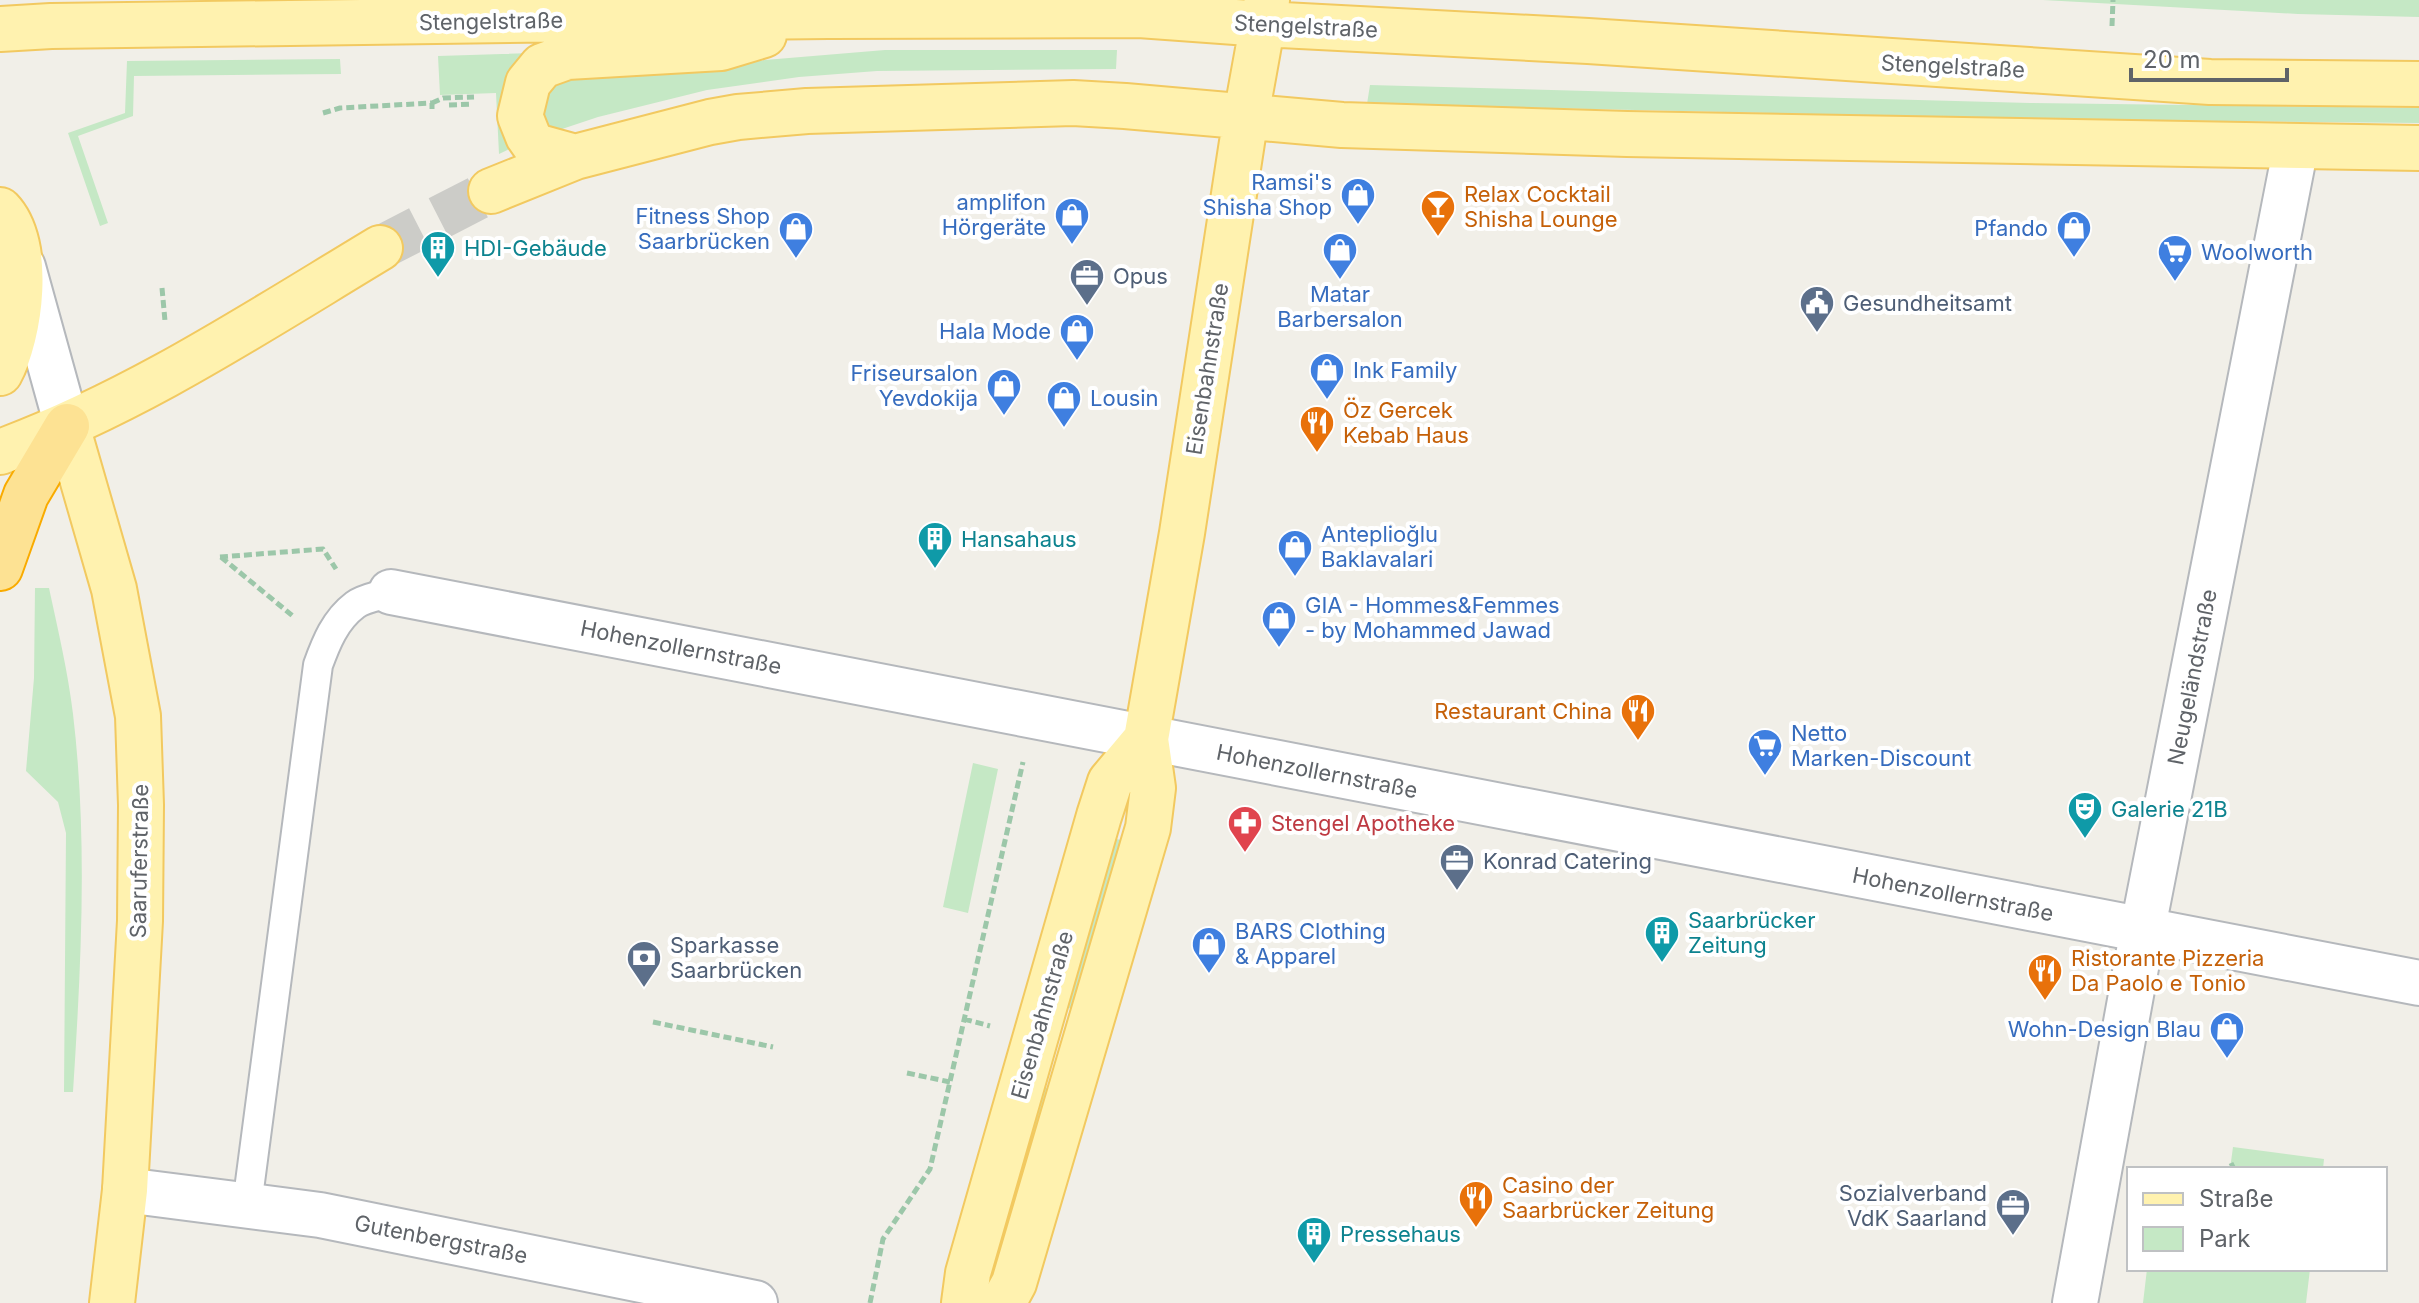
<svg xmlns="http://www.w3.org/2000/svg" width="2419" height="1303" viewBox="0 0 2419 1303" font-family="Inter,sans-serif">
	<style>
		.green { fill: #c5e8c5 }
		.lines { fill: none; stroke-linecap: round; stroke-linejoin: round }
		.primary-tunnel { stroke: #ccccc8; stroke-width: 44; stroke-dasharray: 44 22; stroke-linecap: butt }
		.service-casing { stroke: #b5b8bc; stroke-width: 32 }
		.minor-casing { stroke: #b5b8bc; stroke-width: 48 }
		.tertiary-casing { stroke: #b5b8bc; stroke-width: 48 }
		.primary-casing { stroke: #f2c960; stroke-width: 48 }
		.motorway-casing { stroke: #f9ab00; stroke-width: 48 }
		.path { stroke: #9cc7a9; stroke-width: 5; stroke-dasharray: 8 4; stroke-linecap: butt }
		.service { stroke: #fff; stroke-width: 28 }
		.minor { stroke: #fff; stroke-width: 44 }
		.tertiary { stroke: #fff; stroke-width: 44 }
		.primary { stroke: #fff2af; stroke-width: 44 }
		.motorway { stroke: #fde293; stroke-width: 44 }
		.labels { text-anchor: middle; stroke-width: 8; stroke-linejoin: round; paint-order: stroke }
		.street-label { font-size: 22px; fill: #5f6368; stroke: #fff }
		.shop-label { font-size: 22px; fill: #366cbe; stroke: #fff; text-anchor: end }
		.food-label { font-size: 22px; fill: #c56008; stroke: #fff; text-anchor: start }
		.culture-label { font-size: 22px; fill: #0d838f; stroke: #fff; text-anchor: start }
		.service-label { font-size: 22px; fill: #4e5e75; stroke: #fff; text-anchor: start }
		.health-label { font-size: 22px; fill: #be3a42; stroke: #fff; text-anchor: start }
	</style>
	<rect width="100%" height="100%" fill="#f1efe8"/>
	<path class="green" d="M 2043,0 L 2419,0 L 2419,17 L 2298,14 Z
		M 885,50 L 1117,50 L 1116,69 L 877,71 L 799,77 L 707,90 L 598,117 L 562,129 L 549,130 L 541,122 C 544,102 545,88 564,77 Z
		M 533,53 C 526,59 514,66 509,74 C 496,96 505,126 514,147 L 499,154 L 496,93 L 440,95 L 438,56 Z
		M 340,59 L 341,74 L 134,76 L 133,116 L 78,136 L 108,223 L 100,226 L 68,133 L 125,113 L 127,61 Z
		M 1370,85 L 2030,103 L 2419,108 L 2419,123 L 2029,119 L 1367,104 Z
		M 35,588 L 49,588 C 58,630 68,672 73,714 C 88,840 81,966 73,1092 L 64,1092 L 66,833 L 58,802 L 26,771 L 34,678 Z
		M 973,763 L 998,769 L 968,913 L 943,907 Z
		M 1111,838 L 1126,841 L 1076,1010 L 1061,1006 Z
		M 1039,1086 L 1054,1090 L 1004,1261 L 989,1257 Z
		M 2233,1147 L 2324,1159 L 2323,1169 L 2230,1169 Z
		M 2147,1269 L 2310,1269 L 2306,1303 L 2143,1303 Z"/>
	<g class="lines">
		<path class="primary-tunnel" d="M 380,248 L 491,191"/>
		<defs>
			<path id="service" d="M 247,1205 L 318,665 C 326,643 335,620 355,605 C 364,598 380,596 391,592"/>
			<path id="minor" d="M 391,592 L 2419,983
				M 125,1190 L 320,1215 L 755,1303
				M 2075,1303 L 2147,907 L 2296,146"/>
			<path id="tertiary" d="M 23,267 L 67,426"/>
			<path id="primary" d="M 0,29 L 51,26 L 828,16 L 1139,15 L 1263,24 L 1588,41 L 2210,82 L 2419,84
				M 575,157 L 535,146 L 528,136 L 520,116 L 528,83 L 542,66 L 567,57 L 721,48 L 764,35
				M 491,191 L 575,157 L 710,122 L 738,117 L 807,111 L 1073,103 L 1125,106 L 1342,125 L 1627,134 L 2419,148
				M 0,210 C 33,244 21,335 0,373
				M 67,426 L 114,589 L 138,716 L 141,805 L 140,921 L 125,1190 L 112,1303
				M 0,452 C 136,402 257,322 380,248
				M 964,1303 L 968,1273 L 1099,816 L 1110,782 L 1146,739
				M 1003,1303 L 1014,1283 L 1148,828 L 1153,788 L 1146,739 L 1182,533 L 1246,116 L 1267,0"/>
			<path id="motorway" d="M 0,568 L 26,495 L 67,426"/>
		</defs>
		<use href="#service" class="service-casing"/>
		<use href="#minor" class="minor-casing"/>
		<use href="#tertiary" class="tertiary-casing"/>
		<use href="#primary" class="primary-casing"/>
		<use href="#motorway" class="motorway-casing"/>
		<path class="path" d="M 2112,26 L 2113,0
			M 432,103 L 443,98 L 474,97
			M 449,105 L 472,104
			M 323,113 L 340,108 L 432,103 L 432,109
			M 162,288 L 165,321
			M 220,557 L 323,549 L 336,569
			M 221,557 L 294,617
			M 964,1019 L 990,1026
			M 653,1022 L 773,1047
			M 907,1073 L 950,1082
			M 2231,1163 L 2234,1169
			M 870,1303 L 883,1239 L 930,1169 L 1023,762"/>
		<use href="#service" class="service"/>
		<use href="#minor" class="minor"/>
		<use href="#tertiary" class="tertiary"/>
		<use href="#primary" class="primary"/>
		<use href="#motorway" class="motorway"/>
	</g>
	<defs>
		<symbol id="shop-pin" viewBox="-11 -11 22 30"><path d="M0 17L-7.5 6A9.5 9.5 0 1 1 7.5 6Z" fill="#3f7fe0" stroke="#fff"/><path d="M-5-2.5h2.3a2.7 3.5 0 0 1 5.4 0H5L5.5 6h-11ZM-1.5-2.5h3a1.5 2.3 0 0 0-3 0Z" fill="#fff"/></symbol>
		<symbol id="bar-pin" viewBox="-11 -11 22 30"><path d="M0 17L-7.5 6A9.5 9.5 0 1 1 7.5 6Z" fill="#e8710a" stroke="#fff"/><path d="M-6-5H6L.8 .8V4.5H3.5V6h-7V4.5H-.8V.8Z" fill="#fff"/></symbol>
		<symbol id="building-pin" viewBox="-11 -11 22 30"><path d="M0 17L-7.5 6A9.5 9.5 0 1 1 7.5 6Z" fill="#0f9aa8" stroke="#fff"/><path d="M-4-6H4V6H1V3H-1V6H-4ZM-2.5-4.3h1.7v1.8h-1.7ZM.8-4.3h1.7v1.8H.8ZM-2.5-1h1.7V.8h-1.7ZM.8-1h1.7V.8H.8Z" fill="#fff"/></symbol>
		<symbol id="supermarket-pin" viewBox="-11 -11 22 30"><path d="M0 17L-7.5 6A9.5 9.5 0 1 1 7.5 6Z" fill="#3f7fe0" stroke="#fff"/><path d="M-6-5.5h2.5l.6 2H6L4.5 2H-2.5L-4.4-4H-6ZM-1.5 3.2a1.3 1.3 0 1 0 .1 0ZM3 3.2a1.3 1.3 0 1 0 .1 0Z" fill="#fff"/></symbol>
		<symbol id="office-pin" viewBox="-11 -11 22 30"><path d="M0 17L-7.5 6A9.5 9.5 0 1 1 7.5 6Z" fill="#5c6f8a" stroke="#fff"/><path d="M-6-3h4V-5.5h4V-3h4V5H-6ZM-1-4.5V-3h2v-1.5ZM-6 0V1H6V0Z" fill="#fff"/></symbol>
		<symbol id="civic-pin" viewBox="-11 -11 22 30"><path d="M0 17L-7.5 6A9.5 9.5 0 1 1 7.5 6Z" fill="#5c6f8a" stroke="#fff"/><path d="M-.6-6.5H3V-4.5H.6V-3L4-1V1h2V6H-6V1h2V-1L-.6-3ZM-1.2 2.5V6h2.4V2.5Z" fill="#fff"/></symbol>
		<symbol id="restaurant-pin" viewBox="-11 -11 22 30"><path d="M0 17L-7.5 6A9.5 9.5 0 1 1 7.5 6Z" fill="#e8710a" stroke="#fff"/><path d="M-5-6h1v4h1v-4h1v4h1v-4h1v5L-1.5 .5V6h-2V.5L-5-1ZM5-6V6H3V1.5H1.5Q1.5-4 5-6Z" fill="#fff"/></symbol>
		<symbol id="theatre-pin" viewBox="-11 -11 22 30"><path d="M0 17L-7.5 6A9.5 9.5 0 1 1 7.5 6Z" fill="#0f9aa8" stroke="#fff"/><path d="M-5-5.5Q0-4 5-5.5V0Q5 5 0 6Q-5 5-5 0ZM-3.3-2.5H-1v1.5H-3.3ZM1-2.5H3.3v1.5H1ZM-2.8 1Q0 5.5 2.8 1Z" fill="#fff"/></symbol>
		<symbol id="pharmacy-pin" viewBox="-11 -11 22 30"><path d="M0 17L-7.5 6A9.5 9.5 0 1 1 7.5 6Z" fill="#e0444e" stroke="#fff"/><path d="M-2-6h4v4h4v4h-4v4h-4v-4h-4v-4h4Z" fill="#fff"/></symbol>
		<symbol id="bank-pin" viewBox="-11 -11 22 30"><path d="M0 17L-7.5 6A9.5 9.5 0 1 1 7.5 6Z" fill="#5c6f8a" stroke="#fff"/><path d="M-6-4H6V4H-6ZM0-2.3a2.3 2.3 0 1 0 0 4.6a2.3 2.3 0 1 0 0-4.6Z" fill="#fff"/></symbol>
	</defs>
	<g fill-rule="evenodd">
		<use href="#shop-pin" x="1338" y="175" width="40" height="54"/>
		<use href="#bar-pin" x="1418" y="187" width="40" height="54"/>
		<use href="#shop-pin" x="1052" y="195" width="40" height="54"/>
		<use href="#shop-pin" x="2054" y="208" width="40" height="54"/>
		<use href="#shop-pin" x="776" y="209" width="40" height="54"/>
		<use href="#building-pin" x="418" y="228" width="40" height="54"/>
		<use href="#shop-pin" x="1320" y="230" width="40" height="54"/>
		<use href="#supermarket-pin" x="2155" y="232" width="40" height="54"/>
		<use href="#office-pin" x="1067" y="256" width="40" height="54"/>
		<use href="#civic-pin" x="1797" y="283" width="40" height="54"/>
		<use href="#shop-pin" x="1057" y="311" width="40" height="54"/>
		<use href="#shop-pin" x="1307" y="350" width="40" height="54"/>
		<use href="#shop-pin" x="984" y="366" width="40" height="54"/>
		<use href="#shop-pin" x="1044" y="378" width="40" height="54"/>
		<use href="#restaurant-pin" x="1297" y="403" width="40" height="54"/>
		<use href="#building-pin" x="915" y="519" width="40" height="54"/>
		<use href="#shop-pin" x="1275" y="527" width="40" height="54"/>
		<use href="#shop-pin" x="1259" y="598" width="40" height="54"/>
		<use href="#restaurant-pin" x="1618" y="691" width="40" height="54"/>
		<use href="#supermarket-pin" x="1745" y="726" width="40" height="54"/>
		<use href="#theatre-pin" x="2065" y="789" width="40" height="54"/>
		<use href="#pharmacy-pin" x="1225" y="803" width="40" height="54"/>
		<use href="#office-pin" x="1437" y="841" width="40" height="54"/>
		<use href="#building-pin" x="1642" y="913" width="40" height="54"/>
		<use href="#shop-pin" x="1189" y="924" width="40" height="54"/>
		<use href="#bank-pin" x="624" y="938" width="40" height="54"/>
		<use href="#restaurant-pin" x="2025" y="951" width="40" height="54"/>
		<use href="#shop-pin" x="2207" y="1009" width="40" height="54"/>
		<use href="#restaurant-pin" x="1456" y="1178" width="40" height="54"/>
		<use href="#office-pin" x="1993" y="1186" width="40" height="54"/>
		<use href="#building-pin" x="1294" y="1214" width="40" height="54"/>
	</g>
	<g class="labels">
		<g class="street-label">
			<text transform="translate(491 21) rotate(-1)" y="8">Stengelstraße</text>
			<text transform="translate(1306 26) rotate(3)" y="8">Stengelstraße</text>
			<text transform="translate(1953 66) rotate(3)" y="8">Stengelstraße</text>
			<text transform="translate(1207 369) rotate(-81)" y="8">Eisenbahnstraße</text>
			<text transform="translate(681 647) rotate(11)" y="8">Hohenzollernstraße</text>
			<text transform="translate(2192 677) rotate(-79)" y="8">Neugeländstraße</text>
			<text transform="translate(1317 771) rotate(11)" y="8">Hohenzollernstraße</text>
			<text transform="translate(139 861) rotate(-89)" y="8">Saaruferstraße</text>
			<text transform="translate(1953 894) rotate(11)" y="8">Hohenzollernstraße</text>
			<text transform="translate(1042 1015) rotate(-74)" y="8">Eisenbahnstraße</text>
			<text transform="translate(441 1239) rotate(11)" y="8">Gutenbergstraße</text>
		</g>
		<g class="shop-label">
			<text x="1332" y="190">Ramsi's<tspan x="1332" dy="25">Shisha Shop</tspan></text>
			<text x="1046" y="210">amplifon<tspan x="1046" dy="25">Hörgeräte</tspan></text>
			<text x="770" y="224">Fitness Shop<tspan x="770" dy="25">Saarbrücken</tspan></text>
			<text x="2048" y="236">Pfando</text>
			<text x="2201" y="260" text-anchor="start">Woolworth</text>
			<text x="1340" y="302" text-anchor="middle">Matar<tspan x="1340" dy="25">Barbersalon</tspan></text>
			<text x="1051" y="339">Hala Mode</text>
			<text x="1353" y="378" text-anchor="start">Ink Family</text>
			<text x="978" y="381">Friseursalon<tspan x="978" dy="25">Yevdokija</tspan></text>
			<text x="1090" y="406" text-anchor="start">Lousin</text>
			<text x="1321" y="542" text-anchor="start">Anteplioğlu<tspan x="1321" dy="25">Baklavalari</tspan></text>
			<text x="1305" y="613" text-anchor="start">GIA - Hommes&amp;Femmes<tspan x="1305" dy="25">- by Mohammed Jawad</tspan></text>
			<text x="1791" y="741" text-anchor="start">Netto<tspan x="1791" dy="25">Marken-Discount</tspan></text>
			<text x="1235" y="939" text-anchor="start">BARS Clothing<tspan x="1235" dy="25">&amp; Apparel</tspan></text>
			<text x="2201" y="1037">Wohn-Design Blau</text>
		</g>
		<g class="food-label">
			<text x="1464" y="202">Relax Cocktail<tspan x="1464" dy="25">Shisha Lounge</tspan></text>
			<text x="1343" y="418">Öz Gercek<tspan x="1343" dy="25">Kebab Haus</tspan></text>
			<text x="1612" y="719" text-anchor="end">Restaurant China</text>
			<text x="2071" y="966">Ristorante Pizzeria<tspan x="2071" dy="25">Da Paolo e Tonio</tspan></text>
			<text x="1502" y="1193">Casino der<tspan x="1502" dy="25">Saarbrücker Zeitung</tspan></text>
		</g>
		<g class="culture-label">
			<text x="464" y="256">HDI-Gebäude</text>
			<text x="961" y="547">Hansahaus</text>
			<text x="2111" y="817">Galerie 21B</text>
			<text x="1688" y="928">Saarbrücker<tspan x="1688" dy="25">Zeitung</tspan></text>
			<text x="1340" y="1242">Pressehaus</text>
		</g>
		<g class="service-label">
			<text x="1113" y="284">Opus</text>
			<text x="1843" y="311">Gesundheitsamt</text>
			<text x="1483" y="869">Konrad Catering</text>
			<text x="670" y="953">Sparkasse<tspan x="670" dy="25">Saarbrücken</tspan></text>
			<text x="1987" y="1201" text-anchor="end">Sozialverband<tspan x="1987" dy="25">VdK Saarland</tspan></text>
		</g>
		<g class="health-label">
			<text x="1271" y="831">Stengel Apotheke</text>
		</g>
	</g>
	<rect x="2127" y="1167" width="260" height="104" fill="#ffffff" stroke="#bfc1c3" stroke-width="2"/>
	<rect x="2143" y="1193" width="40" height="12" fill="#fff2af" stroke="#bfc1c3" stroke-width="2"/>
	<text x="2199" y="1207" font-size="24" fill="#5f6368">Straße</text>
	<rect x="2143" y="1227" width="40" height="24" fill="#c5e8c5" stroke="#bfc1c3" stroke-width="2"/>
	<text x="2199" y="1247" font-size="24" fill="#5f6368">Park</text>
	<path d="M2131 68v12h156v-12" fill="none" stroke="#5f6368" stroke-width="4"/>
	<text x="2143" y="68" font-size="24" fill="#5f6368" stroke="#ffffff" stroke-width="6" paint-order="stroke">20 m</text>
</svg>
